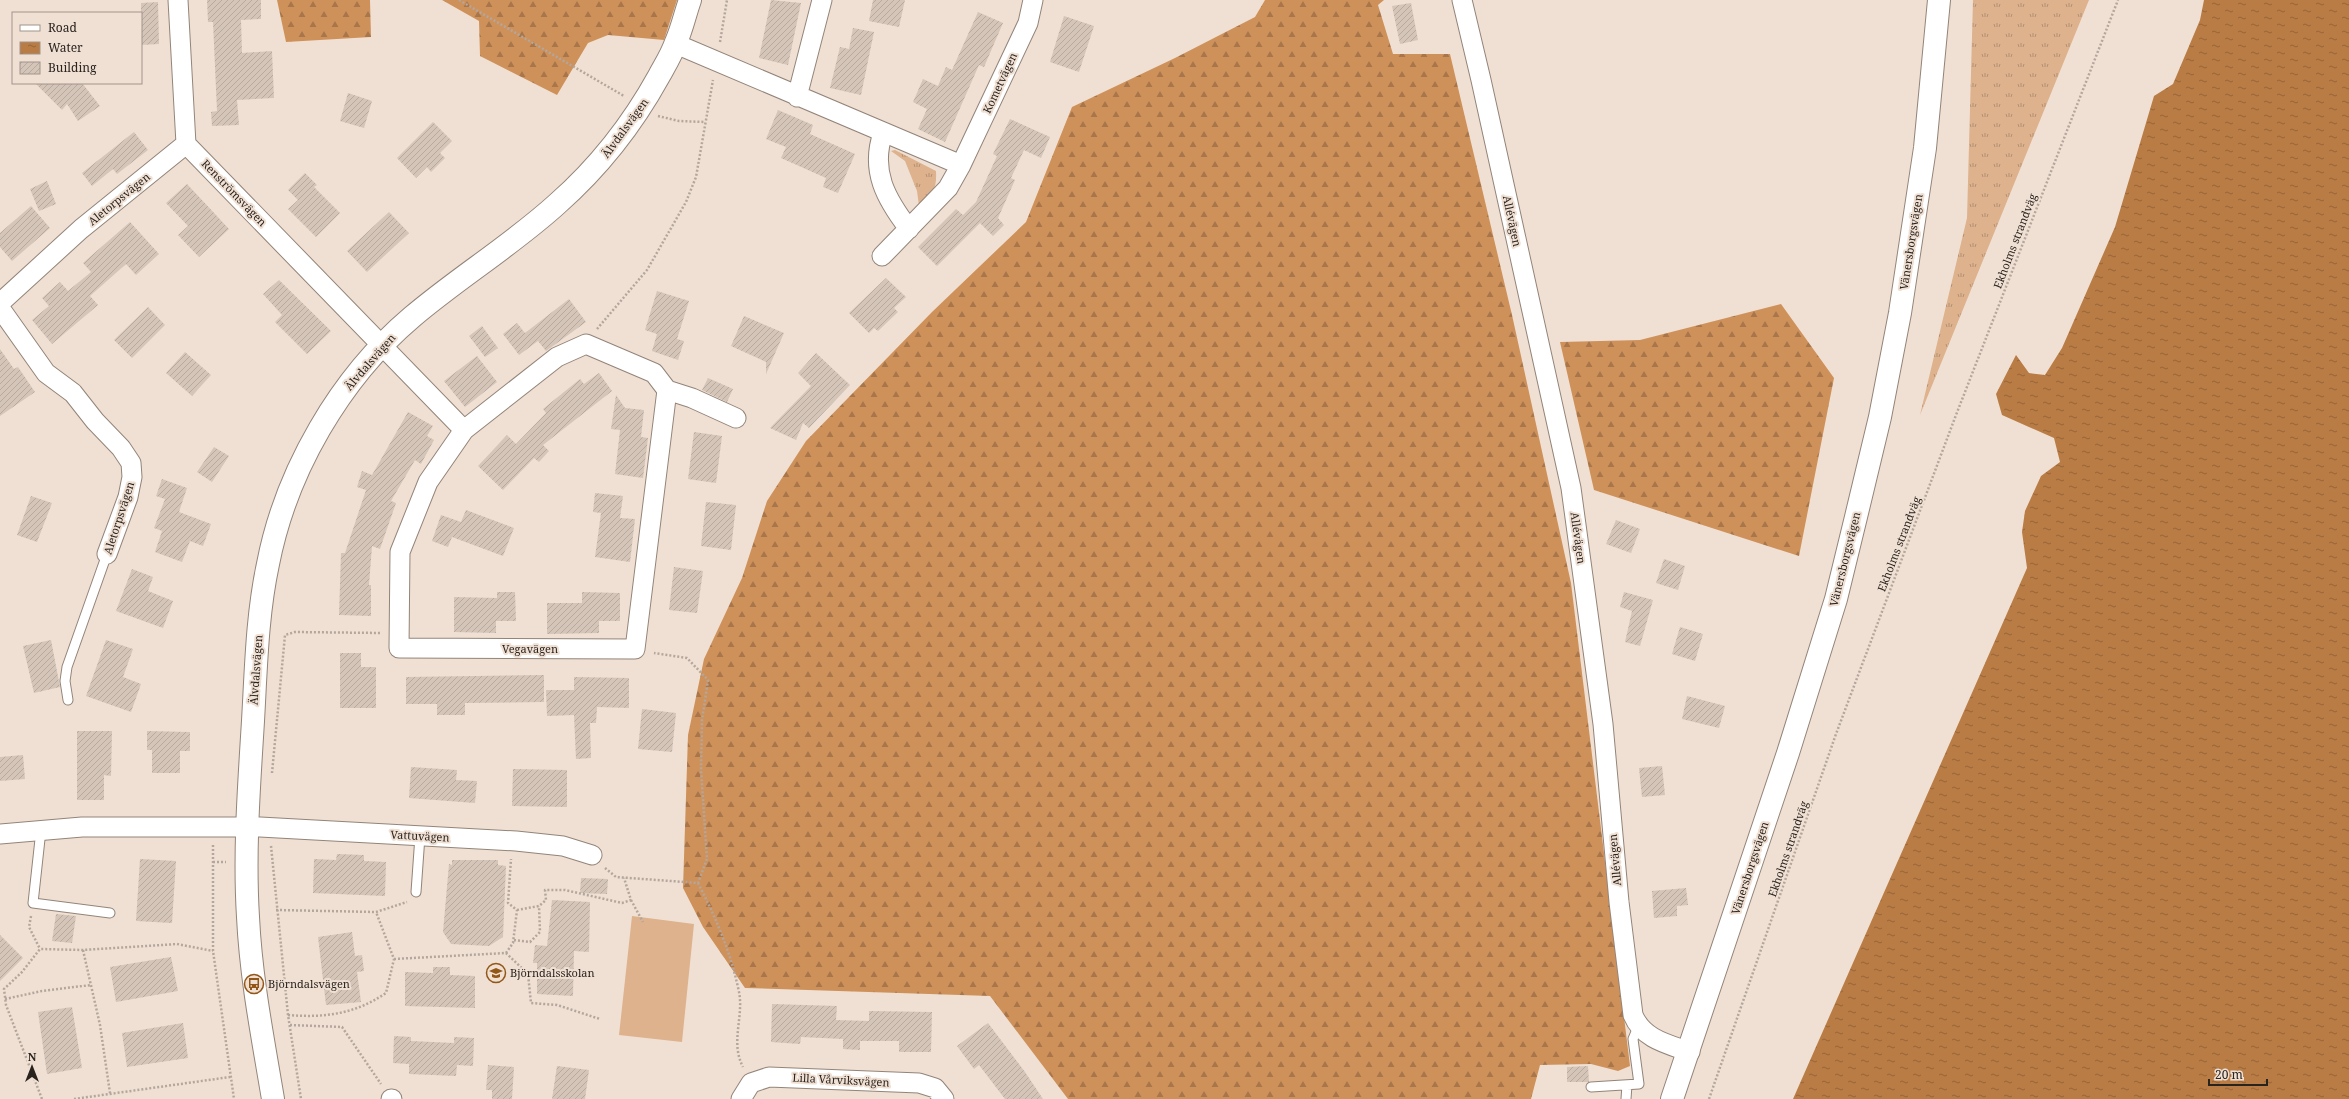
<svg xmlns="http://www.w3.org/2000/svg" width="2349" height="1099" viewBox="0 0 2349 1099" font-family="'Noto Serif',serif">
	<style>
		.grass { fill: url(#grass-tufts) }
		.forest { fill: url(#forest-firs) }
		.pitch { fill: #ddb28d }
		.water { fill: url(#water-ripples) }
		.building { fill: url(#building-hatch) }
		.lines { fill: none; stroke-linecap: round; stroke-linejoin: round }
		.service-casing { stroke: #938479; stroke-width: 11 }
		.minor-casing { stroke: #938479; stroke-width: 21 }
		.tertiary-casing { stroke: #938479; stroke-width: 24 }
		.secondary-casing { stroke: #938479; stroke-width: 24 }
		.path { stroke: #b3a69c; stroke-width: 2.5; stroke-dasharray: 2 2; stroke-linecap: butt }
		.service { stroke: #fff; stroke-width: 9 }
		.minor { stroke: #fff; stroke-width: 19 }
		.tertiary { stroke: #fff; stroke-width: 22 }
		.secondary { stroke: #fff; stroke-width: 22 }
		.labels { text-anchor: middle; stroke-width: 4; stroke-linejoin: round; paint-order: stroke }
		.street-label { font-size: 11px; fill: #29231e; stroke: #f0e0d3 }
		.poi-label { font-size: 11px; fill: #29231e; stroke: #f0e0d3; text-anchor: start }
	</style>
	<defs>
		<pattern id="grass-tufts" width="24" height="20" patternUnits="userSpaceOnUse"><rect width="24" height="20" fill="#ddb28d"/><path d="M3 7l-1-3M5 7V3M7 7l1-3M15 17l-1-3M17 17v-4M19 17l1-3" fill="none" stroke="#b39073"/></pattern>
		<pattern id="forest-firs" width="22" height="20" patternUnits="userSpaceOnUse"><rect width="22" height="20" fill="#cf915a"/><path d="M5 1l3.5 6h-7zM16 11l3.5 6h-7z" fill="#a8764a"/></pattern>
		<pattern id="water-ripples" width="26" height="14" patternUnits="userSpaceOnUse"><rect width="26" height="14" fill="#b97c45"/><path d="M2 4q2-2 4 0t4 0M15 11q2-2 4 0t4 0" fill="none" stroke="#966539"/></pattern>
		<pattern id="building-hatch" width="6" height="6" patternUnits="userSpaceOnUse"><rect width="6" height="6" fill="#d4c5b8"/><path d="M-1 1l2-2M0 6l6-6M5 7l2-2" fill="none" stroke="#b6a99e"/></pattern>
	</defs>
	<rect width="100%" height="100%" fill="#f0e0d3"/>
	<path class="grass" d="M 1973,0 L 2089,0 L 1920,415 L 1967,218 Z
		M 895,150 L 936,171 C 937,189 933,194 919,206 L 917,191 L 905,161 L 891,151 Z"/>
	<path class="forest" d="M 277,0 L 370,0 L 371,37 L 286,42 Z
		M 442,0 L 677,0 L 664,40 L 608,35 L 588,43 L 557,95 L 480,56 L 479,21 Z
		M 1265,0 L 1384,0 L 1378,5 L 1393,54 L 1450,54 L 1512,315 L 1571,583 L 1630,1066 L 1618,1071 L 1591,1064 L 1540,1065 L 1531,1099 L 1068,1099 L 990,996 L 745,988 L 703,927 L 683,888 L 688,735 L 704,659 L 742,578 L 767,501 L 806,441 L 932,312 L 1026,222 L 1072,107 L 1175,58 L 1255,17 Z
		M 1781,304 L 1834,378 L 1799,556 L 1594,490 L 1560,342 L 1640,340 Z"/>
	<path class="pitch" d="M 632,916 L 694,924 L 682,1042 L 619,1035 Z"/>
	<path class="water" d="M 2204,0 L 2349,0 L 2349,1099 L 1793,1099 L 2027,568 L 2022,532 L 2025,511 L 2041,476 L 2060,462 L 2054,438 L 2002,415 L 1996,394 L 2016,355 L 2029,373 L 2045,375 L 2062,348 L 2115,227 L 2154,96 L 2173,84 L 2200,20 Z"/>
	<path class="building" d="M 207,0 L 261,0 L 261,19 L 241,20 L 242,53 L 272,51 L 274,98 L 237,100 L 239,125 L 212,126 L 211,112 L 217,111 L 213,22 L 208,22 Z
		M 771,0 L 801,3 L 788,65 L 759,58 Z
		M 873,0 L 905,0 L 899,27 L 869,21 Z
		M 158,2 L 159,44 L 141,45 L 141,3 Z
		M 1411,3 L 1418,40 L 1400,44 L 1392,6 Z
		M 978,12 L 1003,23 L 984,67 L 979,65 L 945,142 L 918,129 L 927,109 L 913,102 L 923,79 L 938,86 L 946,67 L 952,70 Z
		M 1064,16 L 1094,26 L 1079,72 L 1050,62 Z
		M 853,28 L 874,32 L 861,95 L 830,88 L 840,47 L 849,49 Z
		M 35,83 L 82,83 L 100,106 L 78,121 L 67,104 L 62,110 Z
		M 348,93 L 372,101 L 364,128 L 340,121 Z
		M 778,110 L 813,125 L 810,134 L 855,154 L 838,193 L 823,187 L 826,178 L 781,158 L 786,147 L 766,139 Z
		M 1010,119 L 1050,137 L 1041,158 L 1024,150 L 1011,178 L 1015,180 L 998,218 L 1004,225 L 993,236 L 980,223 L 937,266 L 918,247 L 956,209 L 963,215 L 976,202 L 997,156 L 993,154 Z
		M 433,122 L 452,141 L 440,153 L 445,158 L 431,172 L 427,167 L 416,178 L 397,158 Z
		M 134,132 L 148,150 L 117,174 L 113,169 L 92,186 L 82,173 Z
		M 305,173 L 317,185 L 314,187 L 340,213 L 316,237 L 288,209 L 298,200 L 288,190 Z
		M 47,181 L 56,204 L 39,211 L 30,189 Z
		M 187,184 L 229,229 L 199,257 L 178,235 L 188,226 L 166,203 Z
		M 31,206 L 50,228 L 12,261 L 0,247 L 0,233 Z
		M 389,212 L 409,233 L 367,272 L 347,251 Z
		M 130,222 L 159,254 L 136,275 L 126,264 L 90,296 L 98,305 L 52,344 L 32,320 L 49,306 L 42,298 L 60,282 L 68,291 L 91,272 L 83,263 Z
		M 886,278 L 906,297 L 894,308 L 898,312 L 878,331 L 874,328 L 869,333 L 849,313 Z
		M 279,280 L 331,331 L 307,354 L 275,322 L 282,315 L 263,294 Z
		M 657,291 L 689,301 L 677,339 L 684,341 L 678,360 L 652,351 L 657,334 L 645,330 Z
		M 569,299 L 586,322 L 546,351 L 538,341 L 519,355 L 503,334 L 517,323 L 525,333 Z
		M 148,307 L 165,325 L 132,358 L 114,340 Z
		M 744,316 L 784,333 L 766,374 L 766,362 L 731,346 Z
		M 482,326 L 498,348 L 485,357 L 469,336 Z
		M 0,349 L 14,369 L 18,367 L 35,392 L 0,416 Z
		M 185,352 L 211,375 L 192,396 L 166,373 Z
		M 816,353 L 850,385 L 809,428 L 803,423 L 796,440 L 770,428 L 811,386 L 798,373 Z
		M 477,356 L 497,382 L 465,407 L 444,381 Z
		M 599,373 L 612,391 L 543,445 L 549,451 L 539,462 L 534,458 L 503,490 L 478,466 L 507,435 L 516,444 L 546,413 L 543,409 L 580,379 L 584,384 Z
		M 708,378 L 733,389 L 727,402 L 702,390 Z
		M 616,395 L 625,408 L 644,410 L 641,437 L 648,438 L 643,478 L 615,474 L 620,430 L 611,429 Z
		M 408,412 L 433,426 L 427,436 L 434,440 L 421,464 L 415,460 L 391,501 L 396,503 L 380,549 L 372,546 L 369,585 L 371,585 L 371,616 L 339,615 L 341,553 L 345,553 L 366,490 L 357,487 L 362,471 L 372,475 Z
		M 694,432 L 722,436 L 716,483 L 688,479 Z
		M 214,447 L 229,456 L 212,482 L 197,472 Z
		M 162,479 L 187,488 L 179,512 L 211,524 L 203,546 L 190,541 L 182,562 L 155,552 L 162,531 L 154,528 L 165,499 L 156,496 Z
		M 595,493 L 623,496 L 620,518 L 635,519 L 630,562 L 595,557 L 601,513 L 593,512 Z
		M 31,496 L 52,503 L 37,542 L 17,535 Z
		M 706,502 L 736,505 L 731,550 L 701,546 Z
		M 466,510 L 514,528 L 503,556 L 452,537 L 448,547 L 432,541 L 441,515 L 461,522 Z
		M 1616,520 L 1640,529 L 1631,553 L 1606,544 Z
		M 1664,559 L 1685,566 L 1678,590 L 1656,583 Z
		M 674,567 L 703,571 L 697,613 L 669,610 Z
		M 132,569 L 153,577 L 148,591 L 173,601 L 163,628 L 116,611 Z
		M 497,592 L 515,592 L 516,621 L 496,621 L 496,633 L 454,632 L 454,597 L 497,598 Z
		M 582,592 L 620,593 L 620,621 L 599,621 L 599,633 L 547,634 L 547,603 L 582,603 Z
		M 1624,592 L 1653,600 L 1640,646 L 1625,642 L 1632,611 L 1620,607 Z
		M 1680,627 L 1703,634 L 1695,661 L 1672,654 Z
		M 51,640 L 60,687 L 34,693 L 23,646 Z
		M 106,640 L 133,649 L 123,677 L 141,684 L 131,712 L 86,696 Z
		M 340,653 L 361,653 L 361,667 L 376,667 L 376,708 L 340,708 Z
		M 544,675 L 544,702 L 465,703 L 465,715 L 437,715 L 437,704 L 406,704 L 406,677 Z
		M 574,677 L 629,678 L 629,708 L 597,707 L 596,723 L 590,723 L 591,758 L 576,759 L 574,715 L 547,716 L 546,690 L 574,690 Z
		M 1687,696 L 1725,706 L 1719,728 L 1682,719 Z
		M 642,709 L 676,713 L 672,752 L 638,749 Z
		M 77,731 L 112,731 L 111,776 L 104,775 L 104,800 L 77,800 Z
		M 147,731 L 190,732 L 190,751 L 180,751 L 180,773 L 152,773 L 152,750 L 147,750 Z
		M 23,755 L 25,779 L 0,781 L 0,757 Z
		M 1662,766 L 1665,795 L 1642,797 L 1639,768 Z
		M 411,767 L 457,770 L 456,780 L 477,781 L 475,803 L 409,798 Z
		M 513,769 L 567,770 L 567,807 L 512,806 Z
		M 337,854 L 364,855 L 364,861 L 386,862 L 385,896 L 313,893 L 314,859 L 336,860 Z
		M 140,859 L 176,861 L 172,923 L 136,921 Z
		M 452,860 L 498,860 L 498,865 L 506,866 L 503,937 L 489,946 L 451,944 L 443,932 L 449,864 L 452,865 Z
		M 581,878 L 608,879 L 607,894 L 580,893 Z
		M 1686,888 L 1688,905 L 1677,906 L 1677,916 L 1654,918 L 1652,891 Z
		M 552,900 L 590,902 L 589,952 L 574,951 L 573,996 L 537,994 L 537,963 L 533,963 L 535,945 L 547,946 Z
		M 56,914 L 76,916 L 72,943 L 52,941 Z
		M 352,932 L 355,956 L 362,955 L 364,971 L 357,972 L 361,1002 L 326,1005 L 318,937 Z
		M 0,935 L 23,958 L 0,981 Z
		M 171,957 L 178,991 L 116,1002 L 110,967 Z
		M 433,967 L 450,967 L 450,975 L 475,976 L 475,1008 L 405,1006 L 405,972 L 433,973 Z
		M 772,1004 L 837,1006 L 836,1020 L 869,1021 L 869,1011 L 932,1012 L 931,1052 L 899,1052 L 899,1041 L 860,1041 L 860,1050 L 843,1049 L 843,1039 L 801,1037 L 800,1044 L 771,1042 Z
		M 72,1007 L 82,1068 L 47,1074 L 38,1012 Z
		M 183,1023 L 188,1058 L 127,1067 L 122,1033 Z
		M 988,1023 L 1025,1072 L 1043,1099 L 1005,1099 L 979,1065 L 974,1069 L 957,1046 Z
		M 394,1036 L 411,1037 L 411,1041 L 454,1043 L 454,1037 L 474,1038 L 473,1066 L 457,1065 L 456,1076 L 409,1074 L 409,1064 L 393,1063 Z
		M 488,1065 L 514,1067 L 512,1099 L 492,1099 L 492,1090 L 486,1090 Z
		M 557,1066 L 589,1070 L 585,1099 L 552,1099 Z
		M 1588,1066 L 1589,1082 L 1567,1082 L 1567,1067 Z"/>
	<g class="lines">
		<defs>
			<path id="service" d="M 68,700 L 65,681 L 67,667 L 107,554
				M 41,830 L 33,903 L 110,913
				M 416,892 L 420,836
				M 1591,1087 L 1639,1084 L 1633,1039 L 1638,1027
				M 1626,1099 L 1627,1085"/>
			<path id="minor" d="M 178,0 L 186,144 L 464,430
				M 1462,0 L 1481,80 L 1571,488 L 1603,724 L 1619,902 L 1633,1015 C 1643,1039 1667,1044 1690,1052
				M 676,44 L 961,165
				M 797,97 L 822,0
				M 883,133 C 870,171 886,199 909,229
				M 882,256 L 948,188 L 961,165 L 1028,23 L 1033,0
				M 0,303 L 81,229 L 186,144
				M 0,308 L 46,373 L 73,393 L 95,421 L 121,448 L 131,463 L 132,477 L 128,497 L 107,554
				M 586,344 L 654,373 L 667,390 L 635,649 L 399,648 L 400,552 L 428,482 L 464,430 L 557,357 Z
				M 667,390 L 692,398 L 736,418
				M 0,834 L 82,827 L 260,827 L 516,841 L 563,846 L 592,855
				M 391,1099 L 392,1099
				M 741,1099 L 751,1083 L 769,1077 L 919,1083 L 935,1088 L 944,1099"/>
			<path id="tertiary" d="M 273,1099 C 263,1039 251,979 248,917 C 244,852 249,786 253,721 C 256,669 257,615 268,564 C 286,471 340,378 412,317 C 459,277 512,245 557,204 C 599,167 632,125 659,76 C 665,65 672,54 676,42 C 682,29 685,14 690,0"/>
			<path id="secondary" d="M 1672,1099 L 1788,753 L 1836,599 L 1856,517 L 1880,417 L 1900,313 L 1925,148 L 1939,0"/>
		</defs>
		<use href="#service" class="service-casing"/>
		<use href="#minor" class="minor-casing"/>
		<use href="#tertiary" class="tertiary-casing"/>
		<use href="#secondary" class="secondary-casing"/>
		<path class="path" d="M 459,0 L 624,96
			M 720,42 L 727,0
			M 658,116 L 679,121 L 705,122
			M 597,329 L 647,270 L 686,202 L 696,177 L 713,80
			M 272,773 L 285,635 L 295,632 L 381,633
			M 213,845 L 213,951 L 234,1099
			M 271,846 L 288,1015 L 301,1099
			M 213,862 L 226,862
			M 605,868 L 616,877 L 698,883 L 707,859 L 701,770 L 702,720 L 708,680 L 687,658 L 654,653
			M 698,883 C 716,918 731,953 739,992 C 744,1017 730,1042 743,1067
			M 631,900 L 643,922
			M 276,910 L 376,912 L 407,902
			M 517,910 L 539,906 L 546,900 L 545,890 L 565,890 L 622,903 L 631,900 L 624,878
			M 31,916 L 29,927 L 40,949
			M 514,940 L 530,942 L 540,932 L 539,906
			M 83,950 L 100,1025 L 110,1093
			M 506,953 L 513,943 L 517,910 L 508,903 L 511,859
			M 394,959 L 506,953 L 528,974 L 531,1003 L 557,1005 L 600,1019
			M 5,999 L 42,991 L 91,985
			M 288,1015 C 325,1018 355,1014 386,993 L 394,959 L 376,912
			M 290,1025 L 342,1027 L 381,1084
			M 42,1099 L 6,1005 L 4,989 L 22,972 L 40,949 L 83,950 L 177,944 L 213,951
			M 74,1099 L 230,1077
			M 1709,1099 L 1836,734 L 1956,415 L 2118,0"/>
		<use href="#service" class="service"/>
		<use href="#minor" class="minor"/>
		<use href="#tertiary" class="tertiary"/>
		<use href="#secondary" class="secondary"/>
	</g>
	<defs>
		<symbol id="school-ring" viewBox="-11 -11 22 22"><circle r="9.5" fill="#f0e0d3" stroke="#925617" stroke-width="1.5"/><path d="M0-5L7-2L0 1L-7-2ZM-4 1L0 2.5L4 1V4Q0 6-4 4Z" fill="#925617"/></symbol>
		<symbol id="bus-ring" viewBox="-11 -11 22 22"><circle r="9.5" fill="#f0e0d3" stroke="#925617" stroke-width="1.5"/><path d="M-5-6H5V4H4V6H2V4H-2V6H-4V4H-5ZM-3.5-4V0h7V-4ZM-3.5 1.2v1.5H-2V1.2ZM2 1.2v1.5H3.5V1.2Z" fill="#925617"/></symbol>
	</defs>
	<g fill-rule="evenodd">
		<use href="#school-ring" x="485" y="962" width="22" height="22"/>
		<use href="#bus-ring" x="243" y="973" width="22" height="22"/>
	</g>
	<g class="labels">
		<g class="street-label">
			<text transform="translate(1000 83) rotate(-65)" y="4">Kometvägen</text>
			<text transform="translate(625 128) rotate(-54)" y="4">Älvdalsvägen</text>
			<text transform="translate(234 193) rotate(46)" y="4">Renströmsvägen</text>
			<text transform="translate(119 199) rotate(-39)" y="4">Aletorpsvägen</text>
			<text transform="translate(1512 221) rotate(78)" y="4">Allévägen</text>
			<text transform="translate(2015 241) rotate(-69)" y="4">Ekholms strandväg</text>
			<text transform="translate(1911 242) rotate(-81)" y="4">Vänersborgsvägen</text>
			<text transform="translate(370 362) rotate(-49)" y="4">Älvdalsvägen</text>
			<text transform="translate(119 518) rotate(-72)" y="4">Aletorpsvägen</text>
			<text transform="translate(1578 538) rotate(82)" y="4">Allévägen</text>
			<text transform="translate(1899 544) rotate(-69)" y="4">Ekholms strandväg</text>
			<text transform="translate(1845 559) rotate(-76)" y="4">Vänersborgsvägen</text>
			<text x="530" y="653">Vegavägen</text>
			<text transform="translate(256 670) rotate(-86)" y="4">Älvdalsvägen</text>
			<text transform="translate(420 836) rotate(3)" y="4">Vattuvägen</text>
			<text transform="translate(1788 849) rotate(-71)" y="4">Ekholms strandväg</text>
			<text transform="translate(1615 860) rotate(-95)" y="4">Allévägen</text>
			<text transform="translate(1750 868) rotate(-72)" y="4">Vänersborgsvägen</text>
			<text transform="translate(841 1080) rotate(3)" y="4">Lilla Vårviksvägen</text>
		</g>
		<g class="poi-label">
			<text x="510" y="977">Björndalsskolan</text>
			<text x="268" y="988">Björndalsvägen</text>
		</g>
	</g>
	<rect x="12" y="12" width="130" height="72" fill="#f0e0d3" stroke="#a0948b"/>
	<rect x="20" y="25" width="20" height="6" fill="#ffffff" stroke="#a0948b"/>
	<text x="48" y="32" font-size="12" fill="#29231e">Road</text>
	<rect x="20" y="42" width="20" height="12" fill="url(#water-ripples)" stroke="#a0948b"/>
	<text x="48" y="52" font-size="12" fill="#29231e">Water</text>
	<rect x="20" y="62" width="20" height="12" fill="url(#building-hatch)" stroke="#a0948b"/>
	<text x="48" y="72" font-size="12" fill="#29231e">Building</text>
	<g transform="translate(32 1067)" stroke="#f0e0d3" stroke-width="3" paint-order="stroke">
	<path d="M0-3L7 15L0 10L-7 15Z" fill="#29231e"/>
	<text y="-6" font-size="11" font-weight="bold" text-anchor="middle" fill="#29231e">N</text>
	</g>
	<path d="M2209 1079v6h58v-6" fill="none" stroke="#29231e" stroke-width="2"/>
	<text x="2215" y="1079" font-size="12" fill="#29231e" stroke="#f0e0d3" stroke-width="3" paint-order="stroke">20 m</text>
</svg>
